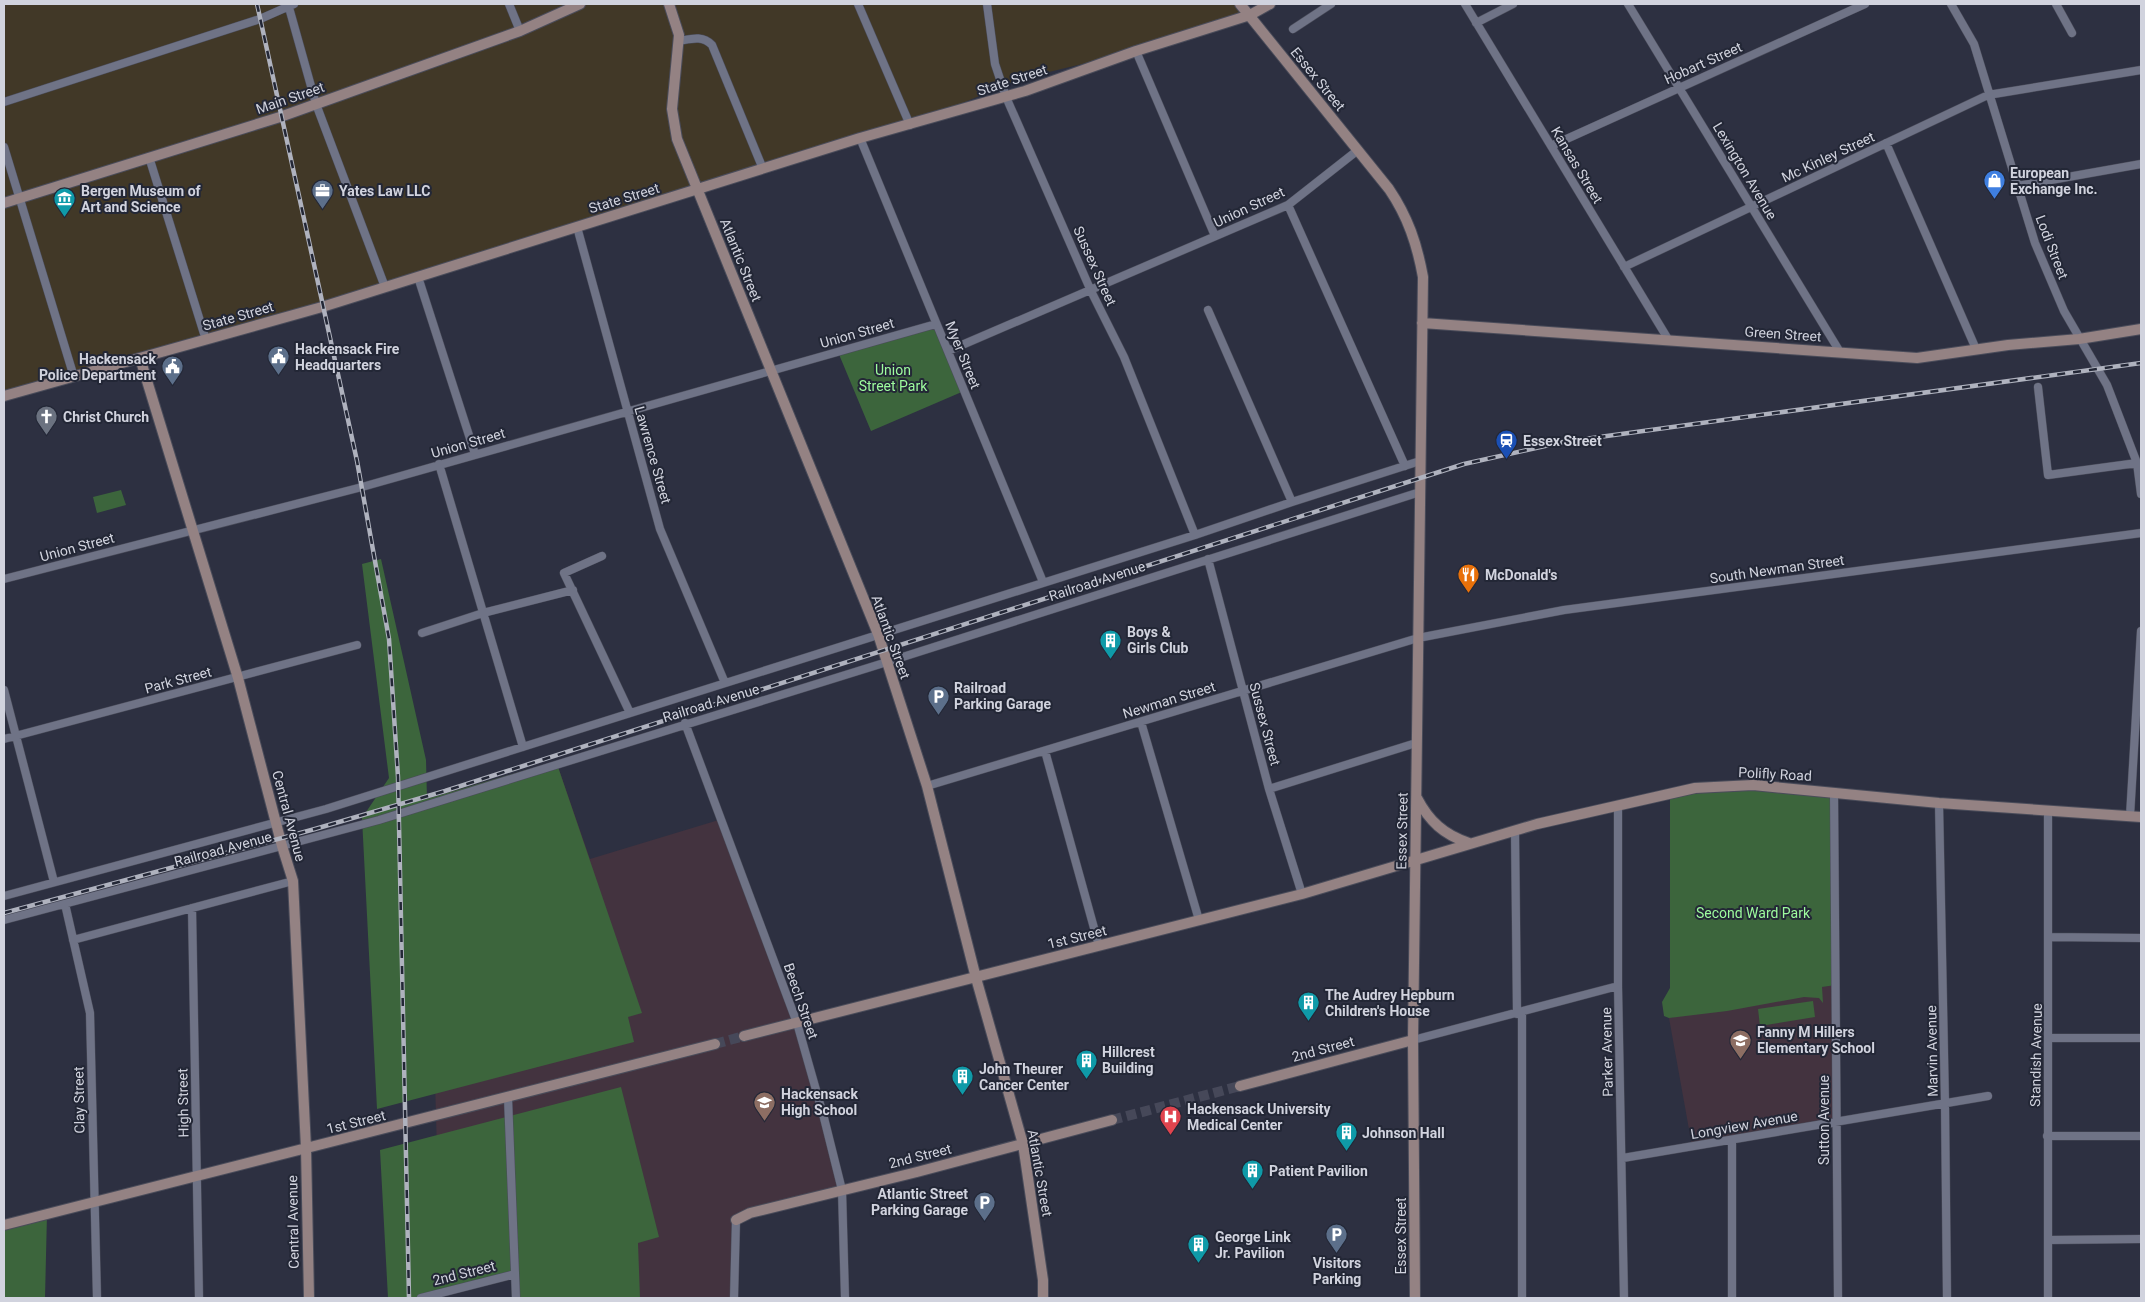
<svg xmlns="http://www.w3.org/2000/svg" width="2145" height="1302" viewBox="0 0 2145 1302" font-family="Roboto,sans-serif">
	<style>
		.commercial { fill: #413827 }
		.education { fill: #43333f }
		.green { fill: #3c653c }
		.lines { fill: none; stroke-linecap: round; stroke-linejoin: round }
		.secondary-tunnel { stroke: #464859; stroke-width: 10; stroke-dasharray: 10 5; stroke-linecap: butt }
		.street-casing { stroke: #4a4c5a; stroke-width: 9 }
		.secondary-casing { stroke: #4a4c5a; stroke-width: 12 }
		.street { stroke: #6f7386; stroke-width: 8 }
		.secondary { stroke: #948283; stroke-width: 10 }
		.rail-casing { stroke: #afb2be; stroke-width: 4.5 }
		.rail { stroke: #232736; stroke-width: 2.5; stroke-dasharray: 8; stroke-linecap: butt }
		.labels { text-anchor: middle; stroke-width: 4; stroke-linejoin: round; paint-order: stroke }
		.street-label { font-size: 14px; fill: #d1d3de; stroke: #232736 }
		.poi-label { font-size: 14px; font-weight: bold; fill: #d1d3de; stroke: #232736; text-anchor: start }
		.park-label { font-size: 14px; fill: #9efc9e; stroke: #232736 }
	</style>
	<rect width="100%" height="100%" fill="#2d3041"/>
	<path class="commercial" d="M 4,4 L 1240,4 L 1250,15 L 1136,51 L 1020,79 L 910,125 L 385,287 L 4,396 Z"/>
	<path class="education" d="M 556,761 L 590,859 L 722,819 L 797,1023 L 842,1190 L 735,1218 L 734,1298 L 516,1298 L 515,1275 L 441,1292 L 427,799 Z
		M 1836,985 L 1837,1122 L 1692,1146 L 1669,1018 L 1788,991 Z"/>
	<path class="green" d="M 936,324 L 964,391 L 871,431 L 838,352 Z
		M 121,490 L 126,505 L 97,513 L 93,497 Z
		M 381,559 L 426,760 L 427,799 L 556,761 L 642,1013 L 628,1017 L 634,1042 L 377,1109 L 362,818 L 389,778 L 362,564 Z
		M 1695,788 L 1834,792 L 1836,985 L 1822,987 L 1823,1003 L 1819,998 L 1804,997 L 1727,1011 L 1669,1018 L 1664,1016 L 1662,1002 L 1670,988 L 1670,793 Z
		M 1813,1001 L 1815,1017 L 1760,1026 L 1758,1009 Z
		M 621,1087 L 659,1237 L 638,1243 L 640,1298 L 512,1298 L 511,1274 L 441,1292 L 441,1298 L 388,1298 L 380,1150 Z
		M 47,1214 L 45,1298 L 4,1298 L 4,1223 Z"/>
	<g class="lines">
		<path class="secondary-tunnel" d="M 715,1044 L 744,1036
			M 1112,1120 L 1240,1086"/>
		<defs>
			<path id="street" d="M 288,4 L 316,104 L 385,287
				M 509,4 L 520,31
				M 858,4 L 910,125
				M 987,4 L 995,64 L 1006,97 L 1091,291 L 1124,357 L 1195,535
				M 1465,4 L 1668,339
				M 1628,4 L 1840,352
				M 1951,4 L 1974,44 L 2035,243 L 2064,311 L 2107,385 L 2137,463 L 2141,494
				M 2056,4 L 2072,33
				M 1476,23 L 1513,4
				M 1293,29 L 1331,4
				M 679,41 C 691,39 702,35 712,45 L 763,169
				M 1136,51 L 1215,236
				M 4,102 L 260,19 L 294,4
				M 860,138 L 1043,582
				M 1886,143 L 1976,349
				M 1551,146 L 1865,4
				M 4,147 L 74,377
				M 149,157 L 206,340
				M 2017,186 L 2141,164
				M 1288,205 L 1405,466
				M 577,227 L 660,529 L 725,683
				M 1624,267 L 1988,95 L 2141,70
				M 418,277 L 475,454
				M 1208,310 L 1292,502
				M 948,351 L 1288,205 L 1358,150
				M 2038,387 L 2048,475 L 2137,463
				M 439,464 L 523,747
				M 602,556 L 564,573 L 630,713
				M 1208,559 L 1269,789 L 1302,894
				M 4,579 L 362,487 L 936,324
				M 422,633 L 483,613 L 573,590
				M 4,690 L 54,882
				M 1141,722 L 1199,920
				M 685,723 L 797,1023 L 824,1118 L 842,1190 L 845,1298
				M 4,739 L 357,645
				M 1045,751 L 1099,946
				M 927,786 L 1418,638 L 1564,610 L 2141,533
				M 1269,789 L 1416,743
				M 1834,792 L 1838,1298
				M 1939,803 L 1945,1103 L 1947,1298
				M 1618,805 L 1618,986 L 1624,1298
				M 2130,816 L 2141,631
				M 1515,830 L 1517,1014
				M 4,896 L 326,809 L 1195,535 L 1292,502 L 1420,461
				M 65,904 L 90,1013 L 97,1298
				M 192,908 L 199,1298
				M 4,920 L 379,820 L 887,662 L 1420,492
				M 2049,937 L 2141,938
				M 73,940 L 293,881
				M 1522,1012 L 1522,1298
				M 2049,1038 L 2141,1038
				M 1413,1040 L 1618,986
				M 508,1098 L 516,1298
				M 2047,1136 L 2141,1136
				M 1732,1140 L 1732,1298
				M 1623,1158 L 1988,1096
				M 2049,1240 L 2141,1239
				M 421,1298 L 515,1274
				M 734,1298 L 736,1220
				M 2048,1298 L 2048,811"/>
			<path id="secondary" d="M 669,4 L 679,35 L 672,109 L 677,139 L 878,634 L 927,786 L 976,978 L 1023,1144 L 1043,1280 L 1043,1298
				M 1240,4 L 1389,189 C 1408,217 1417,244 1423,277 L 1413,1040 L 1415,1298
				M 4,203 L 280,117 L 520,31 L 580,4
				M 1422,323 L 1917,358 L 2008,345 L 2079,339 L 2141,329
				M 140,358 L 238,678 L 282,846 L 293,881 L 306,1148 L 309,1298
				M 4,396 L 322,307 L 860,138 L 1025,91 L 1136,51 L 1250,15 L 1270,4
				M 1417,798 C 1429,821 1444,835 1469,843
				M 744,1036 L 1302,894 L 1537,824 L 1695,788 L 1753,785 L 1939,803 L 2141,817
				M 1240,1086 L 1413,1040
				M 736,1220 L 750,1213 L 917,1172 L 1112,1120
				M 4,1225 L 715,1044"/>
		</defs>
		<use href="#street" class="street-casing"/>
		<use href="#secondary" class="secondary-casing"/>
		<use href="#street" class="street"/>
		<use href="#secondary" class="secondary"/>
		<defs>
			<path id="rail" d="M 257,4 L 357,461 L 389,639 L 398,777 L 409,1298
				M 4,913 L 315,829 L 445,791 L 1464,464 L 1563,442 L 2141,363"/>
		</defs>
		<use href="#rail" class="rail-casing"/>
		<use href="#rail" class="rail"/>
	</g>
	<defs>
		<symbol id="shop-pin" viewBox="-11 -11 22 30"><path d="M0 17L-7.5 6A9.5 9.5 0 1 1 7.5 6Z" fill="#3f7fe0" stroke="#232736"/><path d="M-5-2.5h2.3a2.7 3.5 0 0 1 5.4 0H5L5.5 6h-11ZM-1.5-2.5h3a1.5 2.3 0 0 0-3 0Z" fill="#fff"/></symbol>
		<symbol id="office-pin" viewBox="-11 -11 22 30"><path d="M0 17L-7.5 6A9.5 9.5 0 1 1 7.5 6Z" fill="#5c6f8a" stroke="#232736"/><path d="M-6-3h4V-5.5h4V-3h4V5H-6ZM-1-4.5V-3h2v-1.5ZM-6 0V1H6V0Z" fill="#fff"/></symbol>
		<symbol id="museum-pin" viewBox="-11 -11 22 30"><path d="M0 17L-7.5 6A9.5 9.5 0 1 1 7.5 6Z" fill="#0f9aa8" stroke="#232736"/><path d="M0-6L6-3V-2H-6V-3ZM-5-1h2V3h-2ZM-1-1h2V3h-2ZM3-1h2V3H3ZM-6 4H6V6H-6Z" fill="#fff"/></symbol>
		<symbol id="civic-pin" viewBox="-11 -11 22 30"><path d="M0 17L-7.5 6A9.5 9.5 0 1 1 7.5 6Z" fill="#5c6f8a" stroke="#232736"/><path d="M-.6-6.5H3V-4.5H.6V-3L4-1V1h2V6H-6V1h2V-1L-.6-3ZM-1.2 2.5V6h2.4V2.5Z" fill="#fff"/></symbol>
		<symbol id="church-pin" viewBox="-11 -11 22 30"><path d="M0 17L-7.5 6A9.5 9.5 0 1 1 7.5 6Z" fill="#6b7280" stroke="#232736"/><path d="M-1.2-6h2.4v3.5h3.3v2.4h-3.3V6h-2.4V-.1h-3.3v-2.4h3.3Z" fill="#fff"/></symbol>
		<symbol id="station-pin" viewBox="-11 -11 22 30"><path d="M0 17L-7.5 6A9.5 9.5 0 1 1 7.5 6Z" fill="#1a4fb4" stroke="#232736"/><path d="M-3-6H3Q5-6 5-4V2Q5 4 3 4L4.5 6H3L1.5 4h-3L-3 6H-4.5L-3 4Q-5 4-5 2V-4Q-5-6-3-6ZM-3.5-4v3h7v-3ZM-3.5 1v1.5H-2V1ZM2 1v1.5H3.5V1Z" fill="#fff"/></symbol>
		<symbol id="restaurant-pin" viewBox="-11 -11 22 30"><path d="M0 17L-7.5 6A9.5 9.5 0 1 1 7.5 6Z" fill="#e8710a" stroke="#232736"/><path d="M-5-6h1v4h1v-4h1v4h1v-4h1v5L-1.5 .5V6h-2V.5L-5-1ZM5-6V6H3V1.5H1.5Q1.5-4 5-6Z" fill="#fff"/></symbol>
		<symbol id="building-pin" viewBox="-11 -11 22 30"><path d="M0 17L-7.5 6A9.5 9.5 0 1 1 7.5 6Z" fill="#0f9aa8" stroke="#232736"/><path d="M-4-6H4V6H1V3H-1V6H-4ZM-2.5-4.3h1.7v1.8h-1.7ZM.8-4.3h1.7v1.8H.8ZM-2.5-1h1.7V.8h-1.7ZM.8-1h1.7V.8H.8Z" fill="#fff"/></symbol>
		<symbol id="parking-pin" viewBox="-11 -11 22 30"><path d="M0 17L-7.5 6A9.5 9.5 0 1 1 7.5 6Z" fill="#5c6f8a" stroke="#232736"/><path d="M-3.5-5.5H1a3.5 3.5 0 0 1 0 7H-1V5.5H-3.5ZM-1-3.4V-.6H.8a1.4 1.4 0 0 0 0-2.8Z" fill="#fff"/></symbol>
		<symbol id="school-pin" viewBox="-11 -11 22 30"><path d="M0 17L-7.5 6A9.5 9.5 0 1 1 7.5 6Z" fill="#8d6e63" stroke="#232736"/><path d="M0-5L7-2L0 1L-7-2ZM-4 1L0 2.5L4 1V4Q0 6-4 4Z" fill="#fff"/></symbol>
		<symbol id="hospital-pin" viewBox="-11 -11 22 30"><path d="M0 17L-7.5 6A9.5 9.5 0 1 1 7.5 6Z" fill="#e0444e" stroke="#232736"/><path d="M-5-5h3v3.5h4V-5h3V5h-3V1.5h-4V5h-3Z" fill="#fff"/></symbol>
	</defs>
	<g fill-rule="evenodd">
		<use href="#shop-pin" x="1982" y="168" width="25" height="34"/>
		<use href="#office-pin" x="310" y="178" width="25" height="34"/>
		<use href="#museum-pin" x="52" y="186" width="25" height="34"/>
		<use href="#civic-pin" x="266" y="344" width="25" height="34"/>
		<use href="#civic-pin" x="160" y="354" width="25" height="34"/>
		<use href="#church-pin" x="34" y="404" width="25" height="34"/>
		<use href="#station-pin" x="1494" y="428" width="25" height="34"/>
		<use href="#restaurant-pin" x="1456" y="562" width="25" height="34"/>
		<use href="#building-pin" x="1098" y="628" width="25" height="34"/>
		<use href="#parking-pin" x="926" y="684" width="25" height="34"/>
		<use href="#building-pin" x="1296" y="990" width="25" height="34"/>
		<use href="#school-pin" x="1728" y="1028" width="25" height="34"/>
		<use href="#building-pin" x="1074" y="1048" width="25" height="34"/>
		<use href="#building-pin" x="950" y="1064" width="25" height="34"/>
		<use href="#school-pin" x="752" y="1090" width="25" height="34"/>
		<use href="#hospital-pin" x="1158" y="1104" width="25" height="34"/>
		<use href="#building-pin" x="1334" y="1120" width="25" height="34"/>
		<use href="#building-pin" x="1240" y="1158" width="25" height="34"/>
		<use href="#parking-pin" x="972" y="1190" width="25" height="34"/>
		<use href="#parking-pin" x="1324" y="1222" width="25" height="34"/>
		<use href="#building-pin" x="1186" y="1232" width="25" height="34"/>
	</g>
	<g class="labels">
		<g class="street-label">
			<text transform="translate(1703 63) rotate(-24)" y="5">Hobart Street</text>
			<text transform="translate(1318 79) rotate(51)" y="5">Essex Street</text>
			<text transform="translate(1012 80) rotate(-18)" y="5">State Street</text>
			<text transform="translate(290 98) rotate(-19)" y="5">Main Street</text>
			<text transform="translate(1828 157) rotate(-25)" y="5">Mc Kinley Street</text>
			<text transform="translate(1577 165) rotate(59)" y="5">Kansas Street</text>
			<text transform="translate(1745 171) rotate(59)" y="5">Lexington Avenue</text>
			<text transform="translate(624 198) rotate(-17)" y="5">State Street</text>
			<text transform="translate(1249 207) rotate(-25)" y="5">Union Street</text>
			<text transform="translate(2052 247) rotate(69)" y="5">Lodi Street</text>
			<text transform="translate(741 260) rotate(68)" y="5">Atlantic Street</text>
			<text transform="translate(1095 266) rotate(66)" y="5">Sussex Street</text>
			<text transform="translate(238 316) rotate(-16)" y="5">State Street</text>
			<text transform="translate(857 333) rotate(-16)" y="5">Union Street</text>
			<text transform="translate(1783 334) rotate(4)" y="5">Green Street</text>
			<text transform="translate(963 355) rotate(68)" y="5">Myer Street</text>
			<text transform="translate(468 443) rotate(-16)" y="5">Union Street</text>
			<text transform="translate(653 455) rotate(74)" y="5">Lawrence Street</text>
			<text transform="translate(77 547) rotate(-15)" y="5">Union Street</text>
			<text transform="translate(1777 569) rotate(-8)" y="5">South Newman Street</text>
			<text transform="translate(1097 581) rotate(-18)" y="5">Railroad Avenue</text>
			<text transform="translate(891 637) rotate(70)" y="5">Atlantic Street</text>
			<text transform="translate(178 680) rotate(-15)" y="5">Park Street</text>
			<text transform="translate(1169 700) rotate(-17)" y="5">Newman Street</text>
			<text transform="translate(711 703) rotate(-17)" y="5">Railroad Avenue</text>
			<text transform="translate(1265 724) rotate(75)" y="5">Sussex Street</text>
			<text transform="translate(1775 774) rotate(3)" y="5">Polifly Road</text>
			<text transform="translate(289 816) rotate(75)" y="5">Central Avenue</text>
			<text transform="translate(1402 831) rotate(-89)" y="5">Essex Street</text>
			<text transform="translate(223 849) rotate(-15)" y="5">Railroad Avenue</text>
			<text transform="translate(1077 937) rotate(-14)" y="5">1st Street</text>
			<text transform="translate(801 1001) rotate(71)" y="5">Beech Street</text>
			<text transform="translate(1323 1049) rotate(-15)" y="5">2nd Street</text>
			<text transform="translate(1932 1051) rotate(-91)" y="5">Marvin Avenue</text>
			<text transform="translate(1607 1052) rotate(-91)" y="5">Parker Avenue</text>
			<text transform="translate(2036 1055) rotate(-89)" y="5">Standish Avenue</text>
			<text transform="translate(79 1100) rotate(-91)" y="5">Clay Street</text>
			<text transform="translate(183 1103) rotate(-91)" y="5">High Street</text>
			<text transform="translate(1824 1120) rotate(-90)" y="5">Sutton Avenue</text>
			<text transform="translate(356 1122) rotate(-14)" y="5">1st Street</text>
			<text transform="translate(1744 1125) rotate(-10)" y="5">Longview Avenue</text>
			<text transform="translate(920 1156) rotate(-14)" y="5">2nd Street</text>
			<text transform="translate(1040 1173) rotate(80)" y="5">Atlantic Street</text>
			<text transform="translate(293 1222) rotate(-91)" y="5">Central Avenue</text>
			<text transform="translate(1401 1236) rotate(-90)" y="5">Essex Street</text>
			<text transform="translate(464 1273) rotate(-14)" y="5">2nd Street</text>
		</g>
		<g class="poi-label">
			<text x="2010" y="178">European<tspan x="2010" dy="16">Exchange Inc.</tspan></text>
			<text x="81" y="196">Bergen Museum of<tspan x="81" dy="16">Art and Science</tspan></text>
			<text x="339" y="196">Yates Law LLC</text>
			<text x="295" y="354">Hackensack Fire<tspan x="295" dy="16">Headquarters</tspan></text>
			<text x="156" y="364" text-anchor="end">Hackensack<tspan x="156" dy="16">Police Department</tspan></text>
			<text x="63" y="422">Christ Church</text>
			<text x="1523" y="446">Essex Street</text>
			<text x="1485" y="580">McDonald's</text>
			<text x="1127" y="637">Boys &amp;<tspan x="1127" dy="16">Girls Club</tspan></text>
			<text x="954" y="693">Railroad<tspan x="954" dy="16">Parking Garage</tspan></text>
			<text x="1325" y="1000">The Audrey Hepburn<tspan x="1325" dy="16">Children's House</tspan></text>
			<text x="1757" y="1037">Fanny M Hillers<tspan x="1757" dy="16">Elementary School</tspan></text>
			<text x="1102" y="1057">Hillcrest<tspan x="1102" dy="16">Building</tspan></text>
			<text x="979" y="1074">John Theurer<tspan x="979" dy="16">Cancer Center</tspan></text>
			<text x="781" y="1099">Hackensack<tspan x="781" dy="16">High School</tspan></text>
			<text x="1187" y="1114">Hackensack University<tspan x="1187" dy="16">Medical Center</tspan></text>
			<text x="1362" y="1138">Johnson Hall</text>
			<text x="1269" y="1176">Patient Pavilion</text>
			<text x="968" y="1199" text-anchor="end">Atlantic Street<tspan x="968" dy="16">Parking Garage</tspan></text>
			<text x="1215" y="1242">George Link<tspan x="1215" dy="16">Jr. Pavilion</tspan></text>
			<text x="1337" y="1268" text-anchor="middle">Visitors<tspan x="1337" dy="16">Parking</tspan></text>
		</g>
		<g class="park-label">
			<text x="893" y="375">Union<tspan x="893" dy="16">Street Park</tspan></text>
			<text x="1753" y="918">Second Ward Park</text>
		</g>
	</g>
	<rect width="2145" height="1302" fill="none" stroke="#d1d3de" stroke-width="10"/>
</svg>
